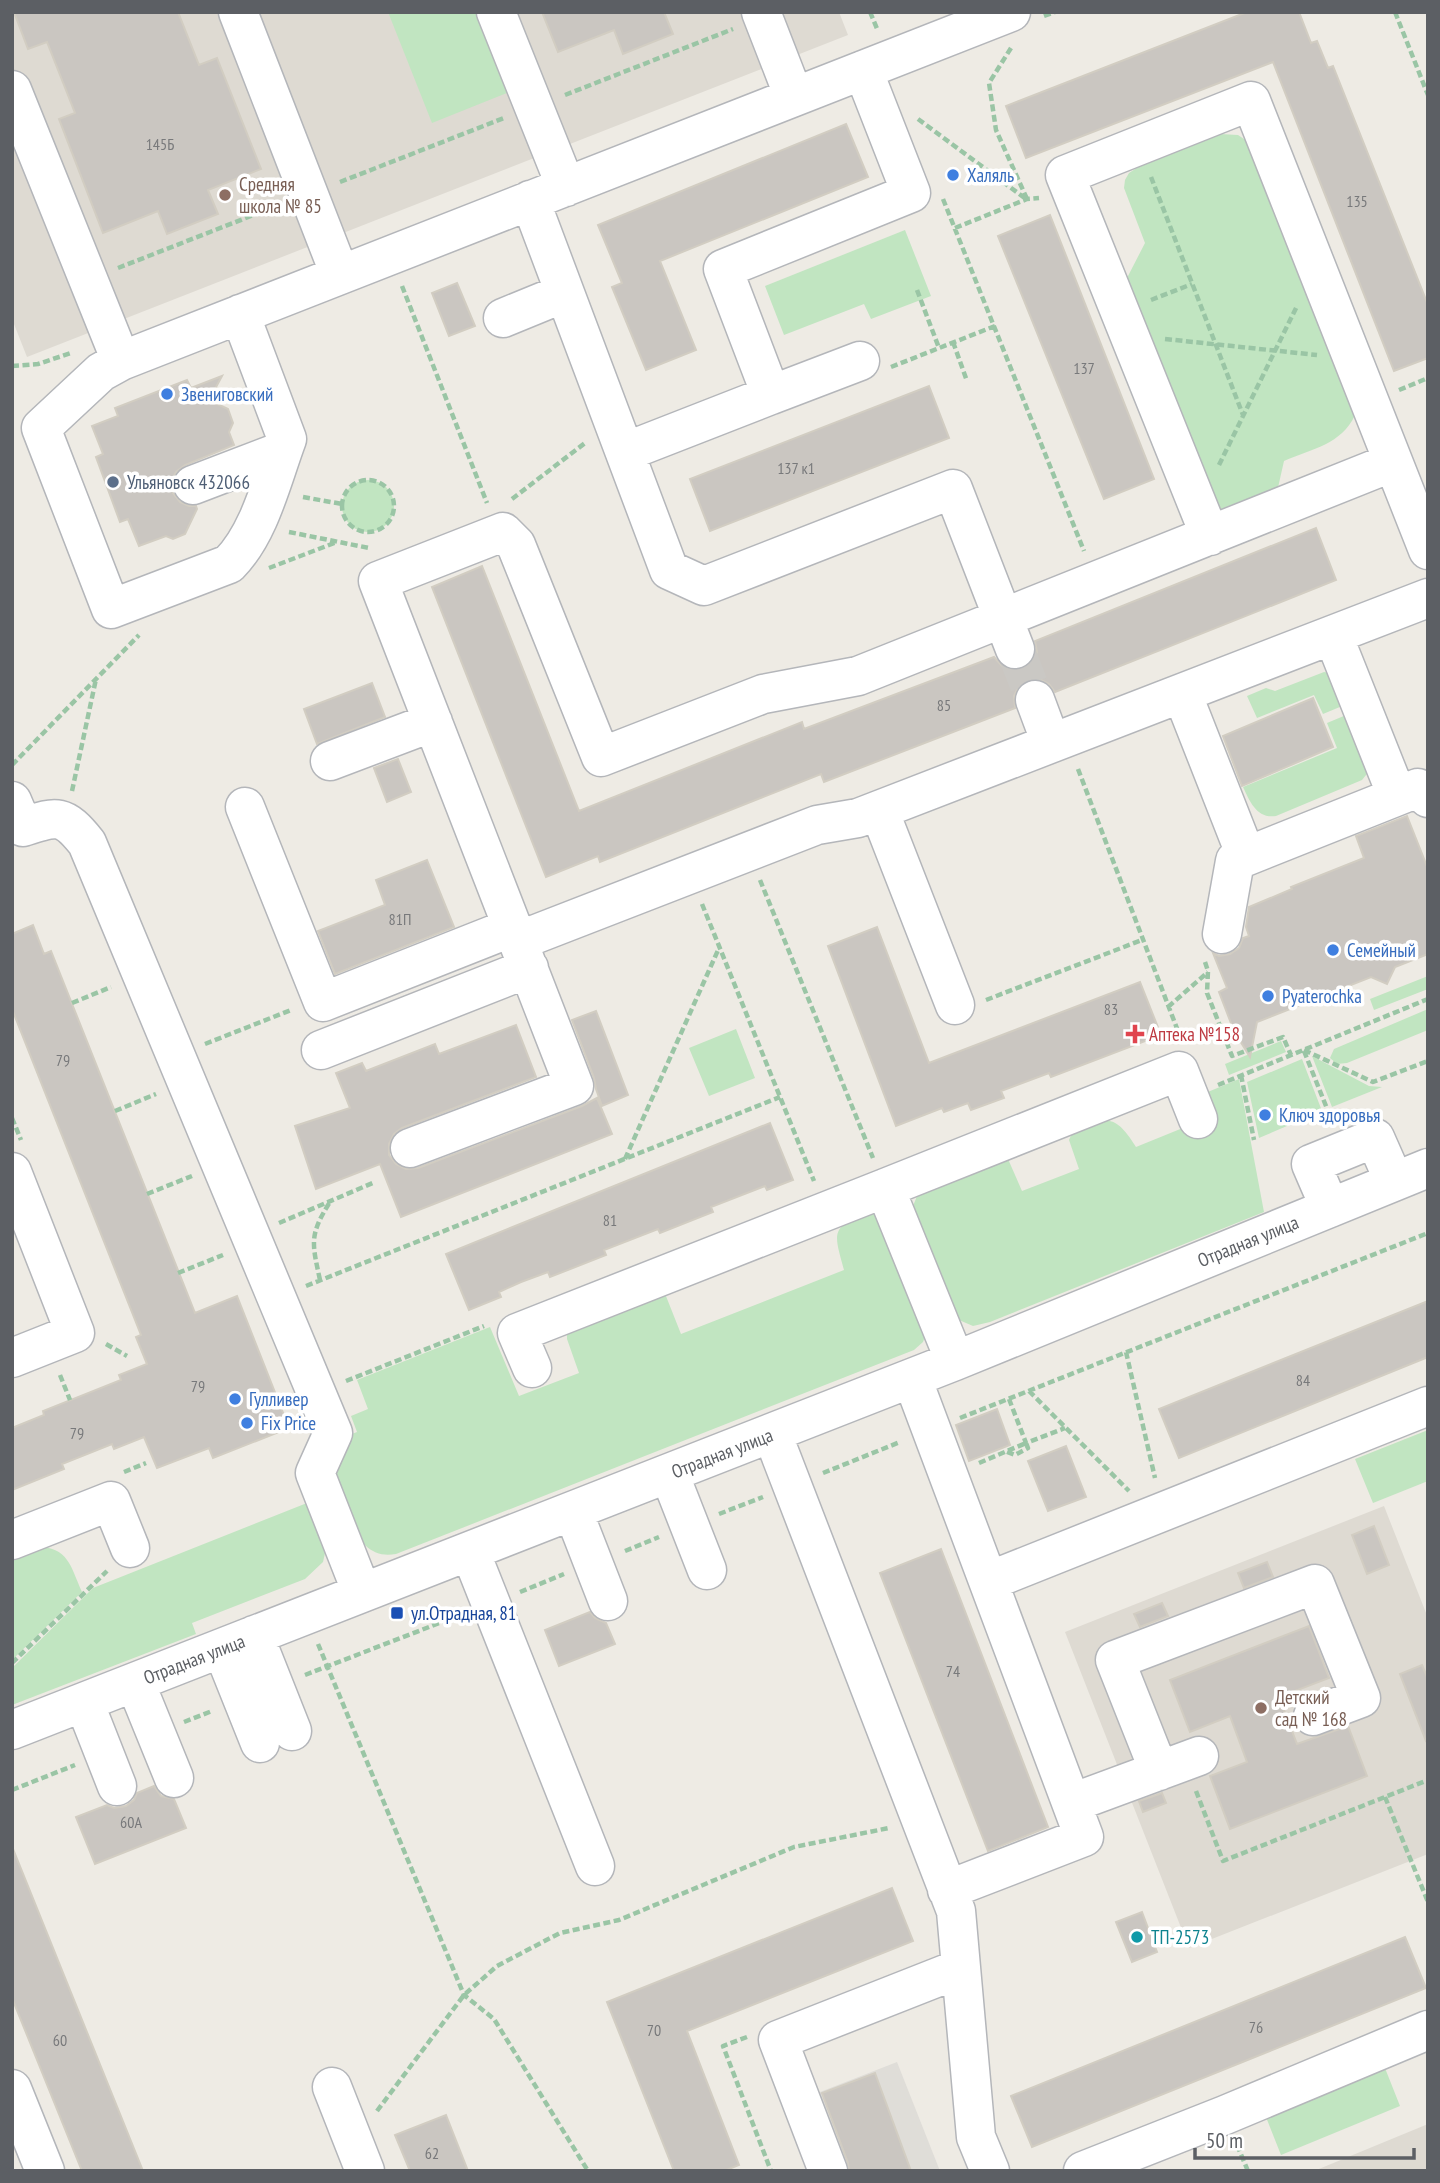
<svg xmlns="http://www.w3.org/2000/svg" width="1440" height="2183" viewBox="0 0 1440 2183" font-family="'PT Sans Narrow',sans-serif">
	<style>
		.industrial { fill: #dfddd8 }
		.education { fill: #dedad2 }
		.green { fill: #c1e5c1 }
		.building { fill: #cac6c1; stroke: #d2cdc2; stroke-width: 2 }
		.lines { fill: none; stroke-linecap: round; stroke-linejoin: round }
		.minor-tunnel { stroke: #cac8c4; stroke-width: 38; stroke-dasharray: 38 19; stroke-linecap: butt }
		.minor-casing { stroke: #b4b6ba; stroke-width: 41 }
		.path { stroke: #9ac5a5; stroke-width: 4.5; stroke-dasharray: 7 3.5; stroke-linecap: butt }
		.minor { stroke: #fff; stroke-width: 38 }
		.shop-dot { fill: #3f7fe0; stroke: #fff; stroke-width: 2.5 }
		.education-dot { fill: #8d6e63; stroke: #fff; stroke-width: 2.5 }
		.service-dot { fill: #5c6f8a; stroke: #fff; stroke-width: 2.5 }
		.health-dot { fill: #e0444e; stroke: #fff; stroke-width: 2.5 }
		.transit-dot { fill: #1a4fb4; stroke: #fff; stroke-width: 2.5 }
		.culture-dot { fill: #0f9aa8; stroke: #fff; stroke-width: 2.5 }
		.labels { text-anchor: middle; stroke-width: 7; stroke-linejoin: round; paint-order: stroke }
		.number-label { font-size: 16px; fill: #78797b }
		.shop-label { font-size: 19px; fill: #366cbe; stroke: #fff; text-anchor: start }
		.education-label { font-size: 19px; fill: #785e54; stroke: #fff; text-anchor: start }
		.service-label { font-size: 19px; fill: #4e5e75; stroke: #fff; text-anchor: start }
		.health-label { font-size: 19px; fill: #be3a42; stroke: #fff; text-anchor: start }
		.street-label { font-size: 19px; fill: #5c5f64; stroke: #fff }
		.transit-label { font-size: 19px; fill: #164399; stroke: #fff; text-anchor: start }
		.culture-label { font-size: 19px; fill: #0d838f; stroke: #fff; text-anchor: start }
	</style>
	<rect width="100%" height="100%" fill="#eeebe4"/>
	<path class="industrial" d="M 897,2062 L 940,2171 L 829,2171 L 802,2099 Z"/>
	<path class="education" d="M 12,12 L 839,12 L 848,35 L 27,357 L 12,319 Z
		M 1384,1506 L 1428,1618 L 1428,1854 L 1189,1948 L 1065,1632 Z
		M 1428,2124 L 1428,2171 L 1314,2171 Z"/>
	<path class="green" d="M 388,12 L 481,12 L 512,91 L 432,123 Z
		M 1220,134 L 1238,135 L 1250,143 L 1355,415 C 1342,444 1312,449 1284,461 L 1277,492 L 1221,512 L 1217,508 L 1127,278 L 1145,243 L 1124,188 L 1125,180 L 1129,173 L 1143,164 Z
		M 905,230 L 931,296 L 871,319 L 864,304 L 784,335 L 765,286 Z
		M342 506a26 26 0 1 1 52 0a26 26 0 1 1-52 0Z
		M 1324,672 L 1330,673 L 1347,704 L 1323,714 L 1314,695 L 1257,718 L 1247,696 L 1266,688 L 1275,691 Z
		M 1351,713 L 1370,770 L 1362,780 L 1276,816 C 1257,819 1250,802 1243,787 L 1337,748 L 1327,723 Z
		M 1428,976 L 1428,989 L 1374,1010 L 1370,999 Z
		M 1428,1009 L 1428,1030 L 1347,1063 L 1337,1064 L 1330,1058 L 1334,1049 Z
		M 736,1029 L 755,1078 L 709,1096 L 689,1048 Z
		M 1281,1041 L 1286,1052 L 1229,1075 L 1225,1064 Z
		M 1312,1056 L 1369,1086 L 1382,1087 L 1332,1107 Z
		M 1302,1059 L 1322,1111 L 1259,1138 L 1247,1082 Z
		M 1239,1079 L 1264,1212 L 990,1322 L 973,1326 L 959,1320 L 913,1206 L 917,1196 L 1008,1159 L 1022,1191 L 1079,1169 L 1069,1140 L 1073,1131 C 1107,1118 1114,1112 1136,1147 L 1200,1121 L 1191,1099 Z
		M 866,1211 L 877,1213 L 927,1331 L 923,1342 L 914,1350 L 396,1554 C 384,1556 374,1554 365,1545 C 354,1534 336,1475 329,1457 L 334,1441 L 357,1432 L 351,1416 L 368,1409 L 357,1380 L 490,1327 L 519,1396 L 579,1373 L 567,1339 L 567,1332 L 662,1286 L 681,1334 L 844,1270 C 834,1233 830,1229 866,1211 Z
		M 1428,1430 L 1428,1481 L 1373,1503 L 1355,1459 Z
		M 307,1503 L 325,1553 L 323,1562 L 305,1579 L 192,1623 L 196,1634 L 12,1705 L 12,1668 L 93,1588 Z
		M 36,1546 C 69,1548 70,1565 82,1592 L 12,1660 L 12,1554 Z
		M 1383,2063 L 1400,2106 L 1281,2155 L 1264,2112 Z"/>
	<path class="building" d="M 14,12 L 178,12 L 199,65 L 217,58 L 261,169 L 208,190 L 218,214 L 167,234 L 158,211 L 103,233 L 59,119 L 75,113 L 47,42 L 28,49 Z
		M 542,12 L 664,12 L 673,34 L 623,54 L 614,30 L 558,52 Z
		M 1247,12 L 1299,12 L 1311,43 L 1317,41 L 1328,68 L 1333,66 L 1428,305 L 1428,358 L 1394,371 L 1273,62 L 1026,158 L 1006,106 Z
		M 846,124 L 868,177 L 660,261 L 696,350 L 646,370 L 612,287 L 622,283 L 598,225 Z
		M 1050,215 L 1154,479 L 1104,499 L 998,236 Z
		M 457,283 L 475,326 L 449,336 L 432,293 Z
		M 222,376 L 209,400 L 228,409 L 233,423 L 229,432 L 234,445 L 185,465 L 176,472 L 171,482 L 173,493 L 180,502 L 189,506 L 196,506 L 197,509 L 185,534 L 173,539 L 166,536 L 139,546 L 128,519 L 120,522 L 96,457 L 103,454 L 92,426 L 118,416 L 115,408 L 187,380 L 191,388 Z
		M 929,386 L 949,438 L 710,531 L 690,479 Z
		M 1316,528 L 1336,580 L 1055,692 L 1049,684 L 1039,679 L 1027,680 L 1019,686 L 1014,696 L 1015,708 L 824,782 L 821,774 L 600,862 L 598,856 L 546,877 L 432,587 L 482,566 L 579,811 L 802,722 L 804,729 L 994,657 L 1002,666 L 1012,671 L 1022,670 L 1032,662 L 1037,652 L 1035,641 Z
		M 372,683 L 385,717 L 317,744 L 304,709 Z
		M 1313,698 L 1333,747 L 1242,786 L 1223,736 Z
		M 398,759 L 411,792 L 387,802 L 374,768 Z
		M 1407,816 L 1428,869 L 1428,954 L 1395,967 L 1387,984 L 1371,977 L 1257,1022 L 1250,1057 L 1234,1031 L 1219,992 L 1227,988 L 1213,953 L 1219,956 L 1230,954 L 1239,948 L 1243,938 L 1249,936 L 1246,927 L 1249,907 L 1292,889 L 1291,887 L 1364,858 L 1356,836 Z
		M 427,860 L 454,927 L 335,974 L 318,931 L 385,905 L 376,880 Z
		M 33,925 L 44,954 L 51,951 L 195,1313 L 237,1296 L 289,1428 L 213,1458 L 209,1448 L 157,1468 L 144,1437 L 114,1449 L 112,1444 L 62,1464 L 64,1469 L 12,1490 L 12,1428 L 44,1415 L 43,1411 L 121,1380 L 119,1375 L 147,1364 L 136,1337 L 141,1335 L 12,1009 L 12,934 Z
		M 877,927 L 929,1063 L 1140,982 L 1161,1035 L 1051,1077 L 1049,1073 L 1001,1091 L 1004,1098 L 971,1110 L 968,1103 L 944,1112 L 942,1108 L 896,1126 L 828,946 Z
		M 596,1011 L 628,1095 L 602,1106 L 596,1089 L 594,1078 L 572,1020 Z
		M 516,1025 L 536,1077 L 402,1128 L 394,1134 L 389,1144 L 389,1155 L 396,1164 L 406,1169 L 418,1168 L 582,1106 L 597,1098 L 612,1134 L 401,1217 L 380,1164 L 316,1189 L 295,1126 L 350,1108 L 336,1073 L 362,1063 L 366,1071 L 435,1044 L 439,1054 Z
		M 770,1123 L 793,1180 L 767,1190 L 765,1186 L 711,1207 L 713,1212 L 660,1233 L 658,1229 L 604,1250 L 606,1255 L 550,1277 L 548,1272 L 521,1282 L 499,1292 L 501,1297 L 469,1310 L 446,1254 Z
		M 1428,1301 L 1428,1357 L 1179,1458 L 1159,1409 Z
		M 997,1409 L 1010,1445 L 969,1461 L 956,1425 Z
		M 1066,1446 L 1086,1497 L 1048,1511 L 1028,1461 Z
		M 1374,1526 L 1389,1565 L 1367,1574 L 1352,1535 Z
		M 941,1549 L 1048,1827 L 988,1851 L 880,1573 Z
		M 1267,1562 L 1273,1577 L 1244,1588 L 1238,1573 Z
		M 1162,1603 L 1168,1616 L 1140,1627 L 1134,1614 Z
		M 590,1612 L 595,1618 L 606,1623 L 615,1644 L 559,1666 L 545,1630 Z
		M 1309,1626 L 1329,1678 L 1279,1697 L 1297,1744 L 1348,1726 L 1367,1776 L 1230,1829 L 1210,1776 L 1247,1762 L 1230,1716 L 1190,1732 L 1170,1680 Z
		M 1422,1665 L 1428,1679 L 1428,1740 L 1426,1741 L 1400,1674 Z
		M 154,1786 L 161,1796 L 174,1799 L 186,1828 L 95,1864 L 76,1817 L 107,1805 L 114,1808 L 126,1806 L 134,1800 L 137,1793 Z
		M 1162,1793 L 1166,1803 L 1143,1812 L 1139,1801 Z
		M 12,1849 L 13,1849 L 143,2171 L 82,2171 L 12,1998 Z
		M 892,1888 L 913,1941 L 687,2031 L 739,2165 L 724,2171 L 674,2171 L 607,2002 Z
		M 1142,1912 L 1157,1952 L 1132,1962 L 1116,1922 Z
		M 1405,1937 L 1426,1988 L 1032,2147 L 1011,2096 Z
		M 875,2073 L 911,2171 L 849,2171 L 848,2163 L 822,2093 Z
		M 446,2115 L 468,2171 L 410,2171 L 395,2135 Z"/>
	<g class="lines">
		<path class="minor-tunnel" d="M 1015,649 L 1035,700"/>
		<defs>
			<path id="minor" d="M 238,12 L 340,275
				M 496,12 L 566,187
				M 761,12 L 794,97
				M 12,90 L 121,361
				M 530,200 L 669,570 L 704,586 L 953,489 L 1015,649
				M 240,314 L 287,439 C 272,479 260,533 229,564 L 111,609 L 41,428 L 101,372 L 121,361 L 1011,12
				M 503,318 L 564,293
				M 771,395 L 860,361
				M 625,452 L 771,395 L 723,269 L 911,193 L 863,70
				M 193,485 L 282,451
				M 1210,536 L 1065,175 L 1251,101 L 1428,550
				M 1333,635 L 1397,796
				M 1182,693 L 1246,856
				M 1035,700 L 1051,743
				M 330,761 L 433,722
				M 12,801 L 23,827 C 57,816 63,813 87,843 L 333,1433 L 315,1473 L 362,1593
				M 245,807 L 323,1002 L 513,927
				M 879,810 L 955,1005
				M 1222,934 L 1235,861 L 1418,788 L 1428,798
				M 518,941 L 817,825 L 858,818 L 1428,598
				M 321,1050 L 529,968
				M 410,1148 L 574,1086 L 378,581 L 503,532 L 516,545 L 601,757 L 763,694 L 858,676 L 1393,462
				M 12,1172 L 75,1333 L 12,1358
				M 1330,1208 L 1311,1164 L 1375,1138 L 1394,1181
				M 955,1361 L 885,1188 L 1179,1071 L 1198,1119
				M 532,1368 L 517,1333 L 885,1188
				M 912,1378 L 1084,1837 L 947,1890
				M 772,1433 L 956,1911 L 976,2137 L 990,2171
				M 669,1473 L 707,1570
				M 573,1511 L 608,1601
				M 12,1540 L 111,1501 L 130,1548
				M 470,1551 L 595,1866
				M 989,1581 L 1428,1406
				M 254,1635 L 292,1731
				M 222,1648 L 260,1743
				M 135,1682 L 174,1778
				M 84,1702 L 117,1786
				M 12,1730 L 955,1361 L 1428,1168
				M 1159,1771 L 1115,1660 L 1315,1584 L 1361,1698 L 1313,1716
				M 1072,1803 L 1199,1756
				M 332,2087 L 365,2171
				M 12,2089 L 45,2171
				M 828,2171 L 778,2040 L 961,1968
				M 1083,2171 L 1225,2115 L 1428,2030"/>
		</defs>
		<use href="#minor" class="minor-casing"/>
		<path class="path" d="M 870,12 L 878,31
			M 1395,12 L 1428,95
			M 1044,16 L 1055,12
			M 1011,48 L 989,83 L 996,130 L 1027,199
			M 565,95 L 733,29
			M 918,119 L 1026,199
			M 1151,177 L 1243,415
			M 340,182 L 504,118
			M 943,199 L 1084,551
			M 955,228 L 1027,199 L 1039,198
			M 118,268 L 279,205
			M 402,286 L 487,503
			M 917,290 L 939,348
			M 1151,300 L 1192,284
			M 1165,339 L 1317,355
			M 953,342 L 967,381
			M 12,366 L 38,364 L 71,353
			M 891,367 L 995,326
			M 1399,390 L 1428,378
			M 1219,465 L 1297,306
			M342 506a26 26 0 1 1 52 0a26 26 0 1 1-52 0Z
			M 303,497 L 342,504
			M 512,499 L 585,443
			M 289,532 L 369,548
			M 269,568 L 337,542
			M 12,765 L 139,635
			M 1078,769 L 1181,1039
			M 72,791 L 96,679
			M 760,880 L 873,1158
			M 702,904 L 814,1181
			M 1205,962 L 1208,971 L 1207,993 L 1232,1056 L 1283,1037 L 1291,1055
			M 986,1000 L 1142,940
			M 72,1003 L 111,987
			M 1168,1007 L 1208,972
			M 205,1044 L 291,1010
			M 1304,1050 L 1373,1082 L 1428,1061
			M 1304,1051 L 1332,1121
			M 1241,1075 L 1254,1140
			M 1218,1085 L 1428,999
			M 115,1111 L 156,1094
			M 12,1118 L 21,1140
			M 625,1159 L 719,948
			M 147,1194 L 192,1176
			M 279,1223 L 375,1182
			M 178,1273 L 223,1255
			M 320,1280 C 312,1243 309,1235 330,1202
			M 306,1286 L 780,1097
			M 106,1344 L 127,1356
			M 1126,1352 L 1155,1478
			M 60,1375 L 70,1400
			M 346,1381 L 484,1326
			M 1029,1391 L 1129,1491
			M 1009,1399 L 1026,1443 L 1065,1428
			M 960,1418 L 1428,1233
			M 1007,1452 L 1015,1455 L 1028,1448 L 1026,1443
			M 979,1463 L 1026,1443
			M 124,1472 L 146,1463
			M 823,1473 L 900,1442
			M 719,1514 L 763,1497
			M 625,1551 L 659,1537
			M 520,1592 L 564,1574
			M 318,1644 L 464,1995 L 494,2019 L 588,2171
			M 12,1663 L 107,1571
			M 305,1675 L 460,1615
			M 184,1722 L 212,1711
			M 12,1790 L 75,1765
			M 1196,1791 L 1223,1861 L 1428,1780
			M 1385,1797 L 1428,1902
			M 747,2037 L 723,2046 L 771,2171
			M 377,2111 L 464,1995 L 497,1966 L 560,1933 L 619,1920 L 794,1847 L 889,1828
			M 1237,2145 L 1248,2171"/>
		<use href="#minor" class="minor"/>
	</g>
	<g class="shop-dot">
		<circle cx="953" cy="175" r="7"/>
		<circle cx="167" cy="394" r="7"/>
		<circle cx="1333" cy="950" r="7"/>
		<circle cx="1268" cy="996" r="7"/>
		<circle cx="1265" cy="1115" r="7"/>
		<circle cx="235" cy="1399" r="7"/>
		<circle cx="247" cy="1423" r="7"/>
	</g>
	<g class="education-dot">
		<circle cx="225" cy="195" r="7"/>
		<circle cx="1261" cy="1708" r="7"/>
	</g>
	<circle class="service-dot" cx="113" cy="482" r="7"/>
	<path class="health-dot" d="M1131.5 1023.5h7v7h7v7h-7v7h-7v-7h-7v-7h7z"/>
	<rect class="transit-dot" x="390" y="1606" width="14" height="14" rx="3.5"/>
	<circle class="culture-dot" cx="1137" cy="1937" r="7"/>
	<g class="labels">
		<g class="number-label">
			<text x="160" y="150">145Б</text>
			<text x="1357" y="207">135</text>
			<text x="1084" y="374">137</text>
			<text x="796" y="474">137 к1</text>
			<text x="944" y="711">85</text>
			<text x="400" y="925">81П</text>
			<text x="1111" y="1015">83</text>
			<text x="63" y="1066">79</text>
			<text x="610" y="1226">81</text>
			<text x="1303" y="1386">84</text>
			<text x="198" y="1392">79</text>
			<text x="77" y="1439">79</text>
			<text x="953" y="1677">74</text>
			<text x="131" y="1828">60А</text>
			<text x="1256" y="2033">76</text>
			<text x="654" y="2036">70</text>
			<text x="60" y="2046">60</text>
			<text x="432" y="2159">62</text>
		</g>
		<g class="shop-label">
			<text x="967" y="182">Халяль</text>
			<text x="181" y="401">Звениговский</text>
			<text x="1347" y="957">Семейный</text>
			<text x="1282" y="1003">Pyaterochka</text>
			<text x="1279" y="1122">Ключ здоровья</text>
			<text x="249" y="1406">Гулливер</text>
			<text x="261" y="1430">Fix Price</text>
		</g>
		<g class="education-label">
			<text x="239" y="191">Средняя<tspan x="239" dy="22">школа № 85</tspan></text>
			<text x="1275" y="1704">Детский<tspan x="1275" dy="22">сад № 168</tspan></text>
		</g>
		<g class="service-label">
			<text x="127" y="489">Ульяновск 432066</text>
		</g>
		<g class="health-label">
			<text x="1149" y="1041">Аптека №158</text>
		</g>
		<g class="street-label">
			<text transform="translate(1248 1241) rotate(-22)" y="7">Отрадная улица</text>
			<text transform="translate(722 1453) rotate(-21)" y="7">Отрадная улица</text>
			<text transform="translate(194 1659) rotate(-21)" y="7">Отрадная улица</text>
		</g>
		<g class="transit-label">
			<text x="411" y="1620">ул.Отрадная, 81</text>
		</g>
		<g class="culture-label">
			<text x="1151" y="1944">ТП-2573</text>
		</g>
	</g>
	<rect width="1440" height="2183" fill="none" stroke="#5c5f64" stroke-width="28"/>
	<path d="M1195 2148v10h219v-10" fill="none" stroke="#5c5f64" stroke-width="3.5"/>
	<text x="1206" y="2148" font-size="21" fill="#5c5f64" stroke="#ffffff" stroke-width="5" paint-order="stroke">50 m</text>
</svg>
